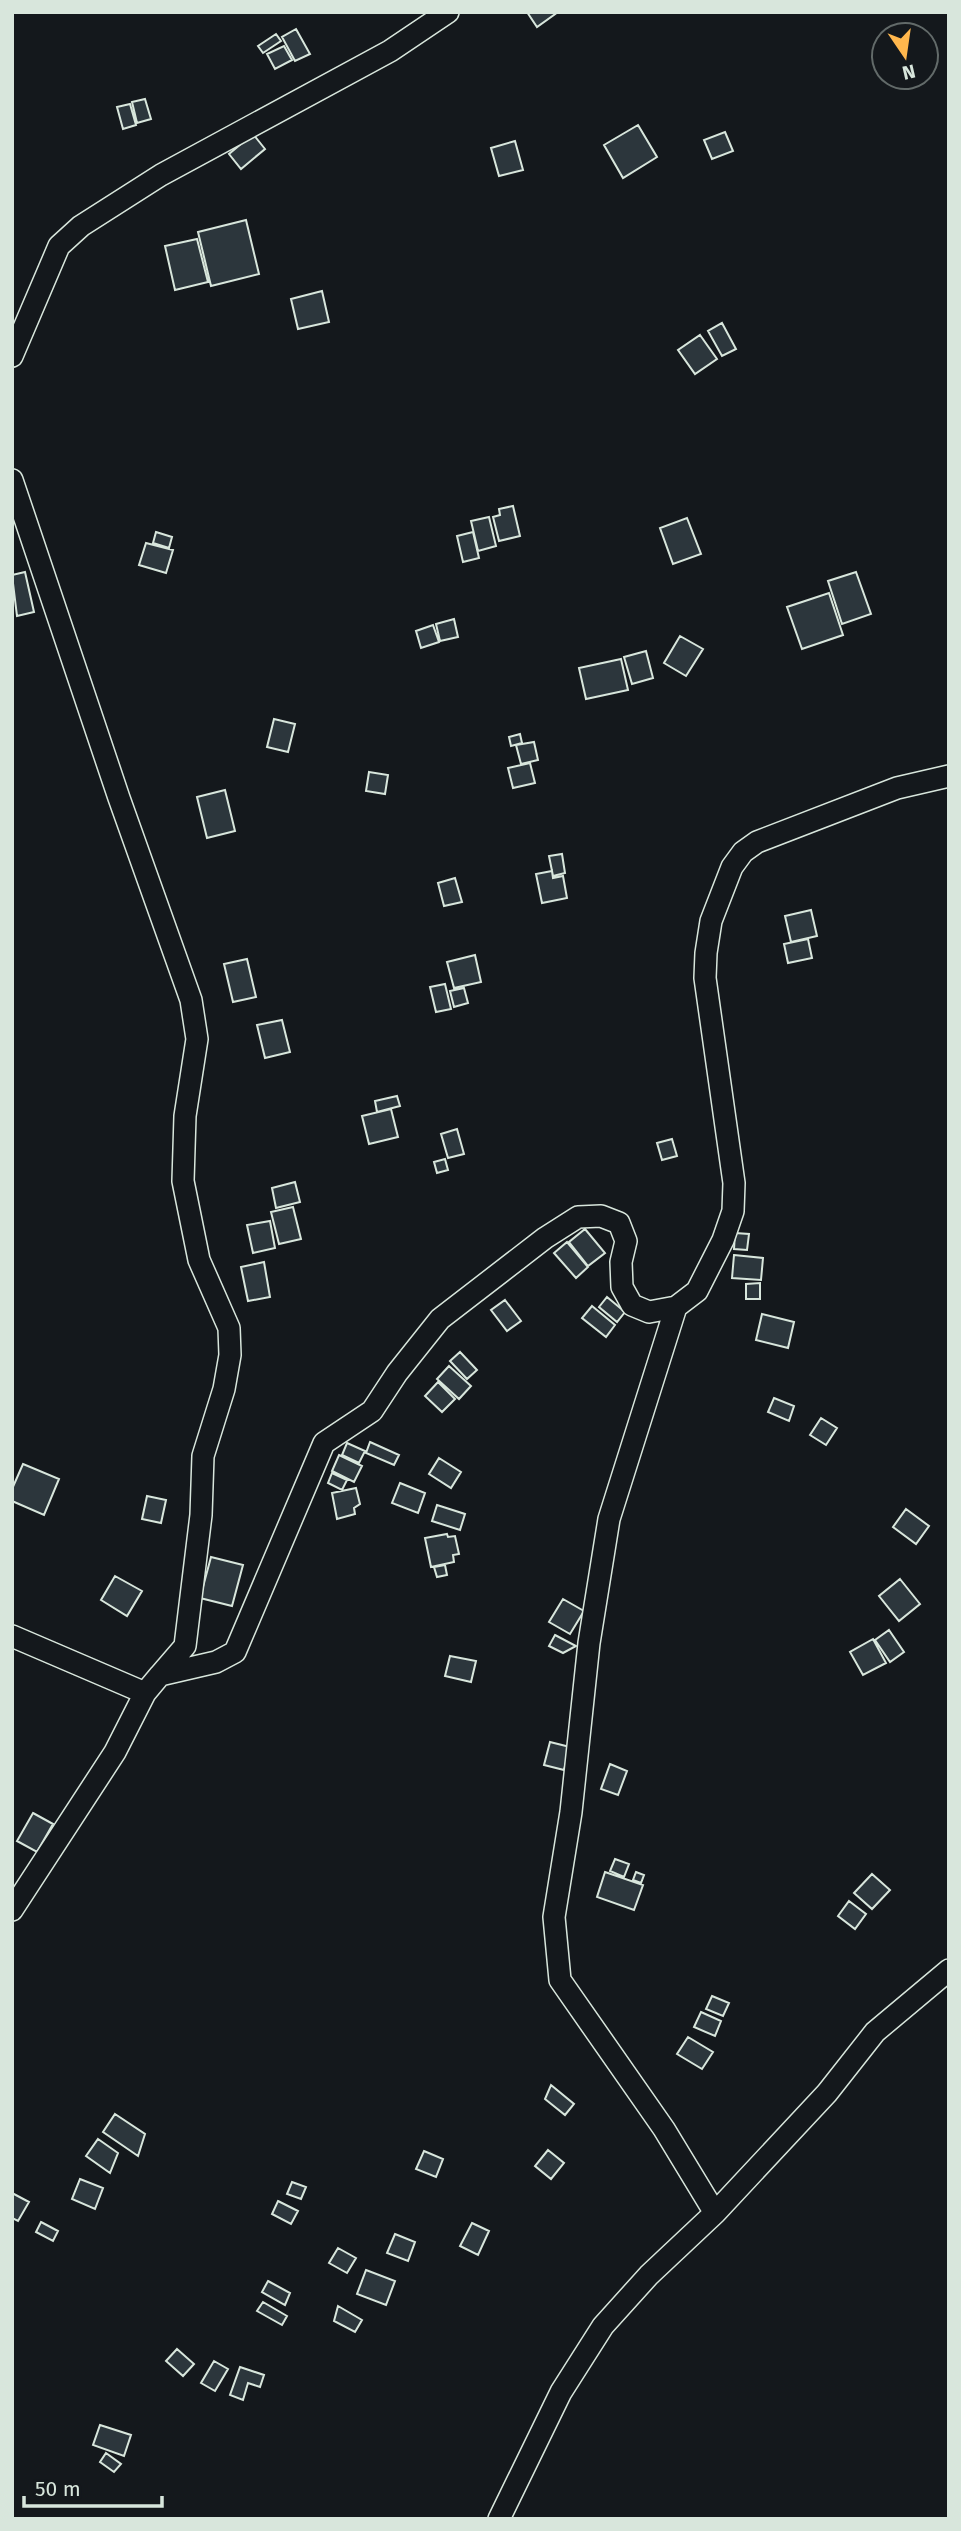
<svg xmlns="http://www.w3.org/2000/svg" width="961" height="2531" viewBox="0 0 961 2531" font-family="'Fira Sans',sans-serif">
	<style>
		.building { fill: #2c363c; stroke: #d8e6dc; stroke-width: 2 }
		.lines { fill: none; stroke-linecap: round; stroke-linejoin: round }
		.minor-casing { stroke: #d8e6dc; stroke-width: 24 }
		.minor { stroke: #14181c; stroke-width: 21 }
	</style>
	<rect width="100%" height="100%" fill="#14181c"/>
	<path class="building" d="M 527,12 L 558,12 L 537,27 Z
		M 296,29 L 310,54 L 295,61 L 282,37 Z
		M 276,34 L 281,41 L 263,53 L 258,46 Z
		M 284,46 L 292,60 L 275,69 L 267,54 Z
		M 145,99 L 151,119 L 137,123 L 132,102 Z
		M 130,104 L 136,125 L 123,129 L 117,107 Z
		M 638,125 L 657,157 L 623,178 L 604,145 Z
		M 725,132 L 733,151 L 712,159 L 704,140 Z
		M 253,134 L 265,149 L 241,169 L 229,154 Z
		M 515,141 L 523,170 L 499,176 L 491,148 Z
		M 246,220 L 259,274 L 211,286 L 198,232 Z
		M 197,239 L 208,282 L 175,290 L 165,246 Z
		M 322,291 L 329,322 L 298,329 L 291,299 Z
		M 722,323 L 736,349 L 722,356 L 708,331 Z
		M 700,335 L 717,359 L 695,374 L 678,350 Z
		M 513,506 L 520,536 L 499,541 L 493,517 L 500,515 L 499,509 Z
		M 489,517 L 496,546 L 478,551 L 471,521 Z
		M 687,518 L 701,554 L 673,564 L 660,528 Z
		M 156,532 L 172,537 L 169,548 L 153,543 Z
		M 473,532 L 479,558 L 463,562 L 457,536 Z
		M 146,543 L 173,550 L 166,573 L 139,565 Z
		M 25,572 L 34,612 L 17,616 L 12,575 Z
		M 856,572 L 871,614 L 842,624 L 828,581 Z
		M 829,593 L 843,635 L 802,649 L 787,607 Z
		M 454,619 L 458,637 L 440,641 L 436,624 Z
		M 433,625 L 439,642 L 421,648 L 416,631 Z
		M 680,636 L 703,649 L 686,676 L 664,663 Z
		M 646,651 L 653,678 L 632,684 L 624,657 Z
		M 621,659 L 628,690 L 586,699 L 579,668 Z
		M 274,719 L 295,724 L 288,752 L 267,747 Z
		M 520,734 L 522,743 L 511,746 L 509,737 Z
		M 534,742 L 538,760 L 521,764 L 516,745 Z
		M 530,763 L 535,783 L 513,788 L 508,768 Z
		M 369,772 L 388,775 L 385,794 L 366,791 Z
		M 225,790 L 235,831 L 207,838 L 197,797 Z
		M 562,854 L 565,873 L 553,876 L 549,856 Z
		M 552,871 L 553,878 L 563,876 L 567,898 L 542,903 L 536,874 Z
		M 455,878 L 462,902 L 444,906 L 438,883 Z
		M 811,910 L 817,936 L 791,942 L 785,916 Z
		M 808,939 L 812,958 L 788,963 L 784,944 Z
		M 475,955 L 481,982 L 454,988 L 447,962 Z
		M 247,959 L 256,997 L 233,1002 L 224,964 Z
		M 445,984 L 451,1009 L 436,1012 L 430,987 Z
		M 464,988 L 468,1003 L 454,1007 L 450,991 Z
		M 282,1020 L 290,1052 L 265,1058 L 257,1025 Z
		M 397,1096 L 400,1106 L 377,1112 L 375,1101 Z
		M 391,1109 L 398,1137 L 369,1144 L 362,1116 Z
		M 457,1129 L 464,1154 L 448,1158 L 441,1134 Z
		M 672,1139 L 677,1156 L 662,1160 L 657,1143 Z
		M 445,1159 L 448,1170 L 437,1173 L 434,1162 Z
		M 295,1182 L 300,1202 L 276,1208 L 272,1188 Z
		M 293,1207 L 301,1239 L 279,1244 L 271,1212 Z
		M 270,1221 L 275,1248 L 253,1253 L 247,1225 Z
		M 585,1229 L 605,1253 L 588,1266 L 569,1242 Z
		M 735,1233 L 749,1234 L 747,1250 L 734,1249 Z
		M 567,1242 L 588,1267 L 576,1278 L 554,1253 Z
		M 734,1255 L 763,1258 L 761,1280 L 732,1278 Z
		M 264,1262 L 270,1297 L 248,1301 L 241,1267 Z
		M 760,1283 L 760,1299 L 746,1299 L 746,1284 Z
		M 607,1297 L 625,1312 L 617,1322 L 599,1307 Z
		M 505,1300 L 521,1321 L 507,1331 L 491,1310 Z
		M 592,1306 L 615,1325 L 606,1337 L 582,1318 Z
		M 762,1314 L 794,1322 L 788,1348 L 756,1340 Z
		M 460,1352 L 477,1370 L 467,1379 L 450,1361 Z
		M 449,1366 L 471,1386 L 459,1399 L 437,1379 Z
		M 438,1382 L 455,1399 L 442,1412 L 425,1396 Z
		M 774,1398 L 794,1406 L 789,1421 L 768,1412 Z
		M 821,1418 L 837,1428 L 826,1445 L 810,1435 Z
		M 370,1442 L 399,1455 L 394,1465 L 366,1453 Z
		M 347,1443 L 365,1451 L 359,1463 L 342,1455 Z
		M 339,1455 L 362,1466 L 354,1482 L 332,1471 Z
		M 439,1458 L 461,1472 L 451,1488 L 429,1474 Z
		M 23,1464 L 59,1479 L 44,1515 L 12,1501 L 12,1489 Z
		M 332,1473 L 347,1480 L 342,1490 L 328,1483 Z
		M 400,1483 L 425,1493 L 418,1513 L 392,1503 Z
		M 356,1488 L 360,1504 L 354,1508 L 355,1514 L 337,1519 L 332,1493 Z
		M 147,1496 L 166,1500 L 161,1523 L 142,1519 Z
		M 437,1505 L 465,1514 L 460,1530 L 432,1521 Z
		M 906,1509 L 929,1526 L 916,1544 L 893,1527 Z
		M 447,1534 L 448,1537 L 455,1536 L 459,1554 L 453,1555 L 454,1562 L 431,1567 L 425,1538 Z
		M 211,1557 L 243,1565 L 232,1606 L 200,1598 Z
		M 445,1565 L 447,1575 L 437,1577 L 434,1567 Z
		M 115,1576 L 142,1591 L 127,1616 L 101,1600 Z
		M 900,1579 L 920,1604 L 899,1621 L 879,1596 Z
		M 563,1599 L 584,1611 L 570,1634 L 549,1622 Z
		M 889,1630 L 904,1652 L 890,1662 L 875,1640 Z
		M 555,1635 L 576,1646 L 563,1653 L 549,1646 Z
		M 873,1639 L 886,1663 L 863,1675 L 850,1652 Z
		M 450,1656 L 476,1661 L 471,1682 L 445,1676 Z
		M 550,1742 L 570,1747 L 564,1770 L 544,1765 Z
		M 610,1764 L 627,1771 L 618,1795 L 601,1789 Z
		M 33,1813 L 53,1824 L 37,1852 L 17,1841 Z
		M 615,1859 L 629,1864 L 624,1877 L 610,1871 Z
		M 605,1872 L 643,1885 L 634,1910 L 597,1897 Z
		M 636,1872 L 644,1875 L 641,1883 L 633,1880 Z
		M 872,1874 L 890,1890 L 872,1909 L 854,1893 Z
		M 849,1901 L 866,1914 L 855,1929 L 838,1916 Z
		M 712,1996 L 729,2003 L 723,2016 L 706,2009 Z
		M 701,2012 L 721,2021 L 715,2036 L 694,2027 Z
		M 688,2037 L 713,2052 L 702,2069 L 677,2054 Z
		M 551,2085 L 574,2104 L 565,2115 L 545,2099 Z
		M 115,2114 L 145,2134 L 138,2156 L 103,2132 Z
		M 98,2139 L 118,2153 L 110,2173 L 86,2156 Z
		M 548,2150 L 564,2163 L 551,2179 L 535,2166 Z
		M 424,2151 L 443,2159 L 436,2177 L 416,2169 Z
		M 80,2179 L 103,2188 L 95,2209 L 72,2199 Z
		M 292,2182 L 306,2187 L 301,2199 L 287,2194 Z
		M 12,2193 L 29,2202 L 18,2221 L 12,2218 Z
		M 278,2201 L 298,2211 L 291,2224 L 272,2214 Z
		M 41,2222 L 58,2231 L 53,2241 L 36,2232 Z
		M 472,2223 L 489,2231 L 478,2255 L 460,2246 Z
		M 395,2234 L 415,2242 L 408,2261 L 387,2253 Z
		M 338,2248 L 356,2258 L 347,2273 L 329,2263 Z
		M 366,2270 L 395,2281 L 386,2305 L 357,2294 Z
		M 268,2281 L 290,2293 L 285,2305 L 262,2292 Z
		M 263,2302 L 287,2316 L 282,2325 L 257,2311 Z
		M 338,2306 L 362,2320 L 355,2332 L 334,2321 Z
		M 177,2349 L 194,2364 L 183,2376 L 166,2361 Z
		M 214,2361 L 228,2369 L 215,2391 L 201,2383 Z
		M 240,2367 L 264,2375 L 260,2387 L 248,2383 L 243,2400 L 230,2395 Z
		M 100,2425 L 131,2435 L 124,2456 L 93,2445 Z
		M 106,2453 L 121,2464 L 114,2472 L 100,2462 Z"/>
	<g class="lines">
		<defs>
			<path id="minor" d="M 12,356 L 59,246 L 81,226 L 161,175 L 390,51 L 448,12
				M 12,480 L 119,798 L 191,1000 L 197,1039 L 185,1116 L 183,1181 L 199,1260 L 229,1328 L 230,1355 L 224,1389 L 203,1456 L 201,1515 L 185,1646 L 160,1675
				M 676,1307 L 609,1519 L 589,1643 L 571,1812 L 554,1917 L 560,1980 L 664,2129 L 715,2213
				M 12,1636 L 145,1693
				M 12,1910 L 115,1752 L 145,1693 L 160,1675 L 216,1662 L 235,1652 L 324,1443 L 372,1411 L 397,1373 L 440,1319 L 545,1238 L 578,1217 L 601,1216 L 619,1223 L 626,1241 L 621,1262 L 622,1287 L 632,1305 L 649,1312 L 676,1307 L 697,1291 L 723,1240 L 733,1211 L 734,1183 L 705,978 L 706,953 L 711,921 L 732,867 L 743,852 L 757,842 L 897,788 L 949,776
				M 499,2519 L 561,2392 L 603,2326 L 649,2275 L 715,2213 L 827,2093 L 875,2032 L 949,1970"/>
		</defs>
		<use href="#minor" class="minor-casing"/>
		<use href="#minor" class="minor"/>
	</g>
	<rect width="961" height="2531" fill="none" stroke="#d8e6dc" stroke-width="28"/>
	<g transform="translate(905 56) rotate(167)"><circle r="33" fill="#14181c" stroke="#626a69" stroke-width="2"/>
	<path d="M0-5L12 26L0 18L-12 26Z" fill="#ffb74d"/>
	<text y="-10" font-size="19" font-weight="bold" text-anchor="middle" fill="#d8e6dc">N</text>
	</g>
	<path d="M24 2496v10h138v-10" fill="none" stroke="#d8e6dc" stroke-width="3.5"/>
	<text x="35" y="2496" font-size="21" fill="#d8e6dc" stroke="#14181c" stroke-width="5" paint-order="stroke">50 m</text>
</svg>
